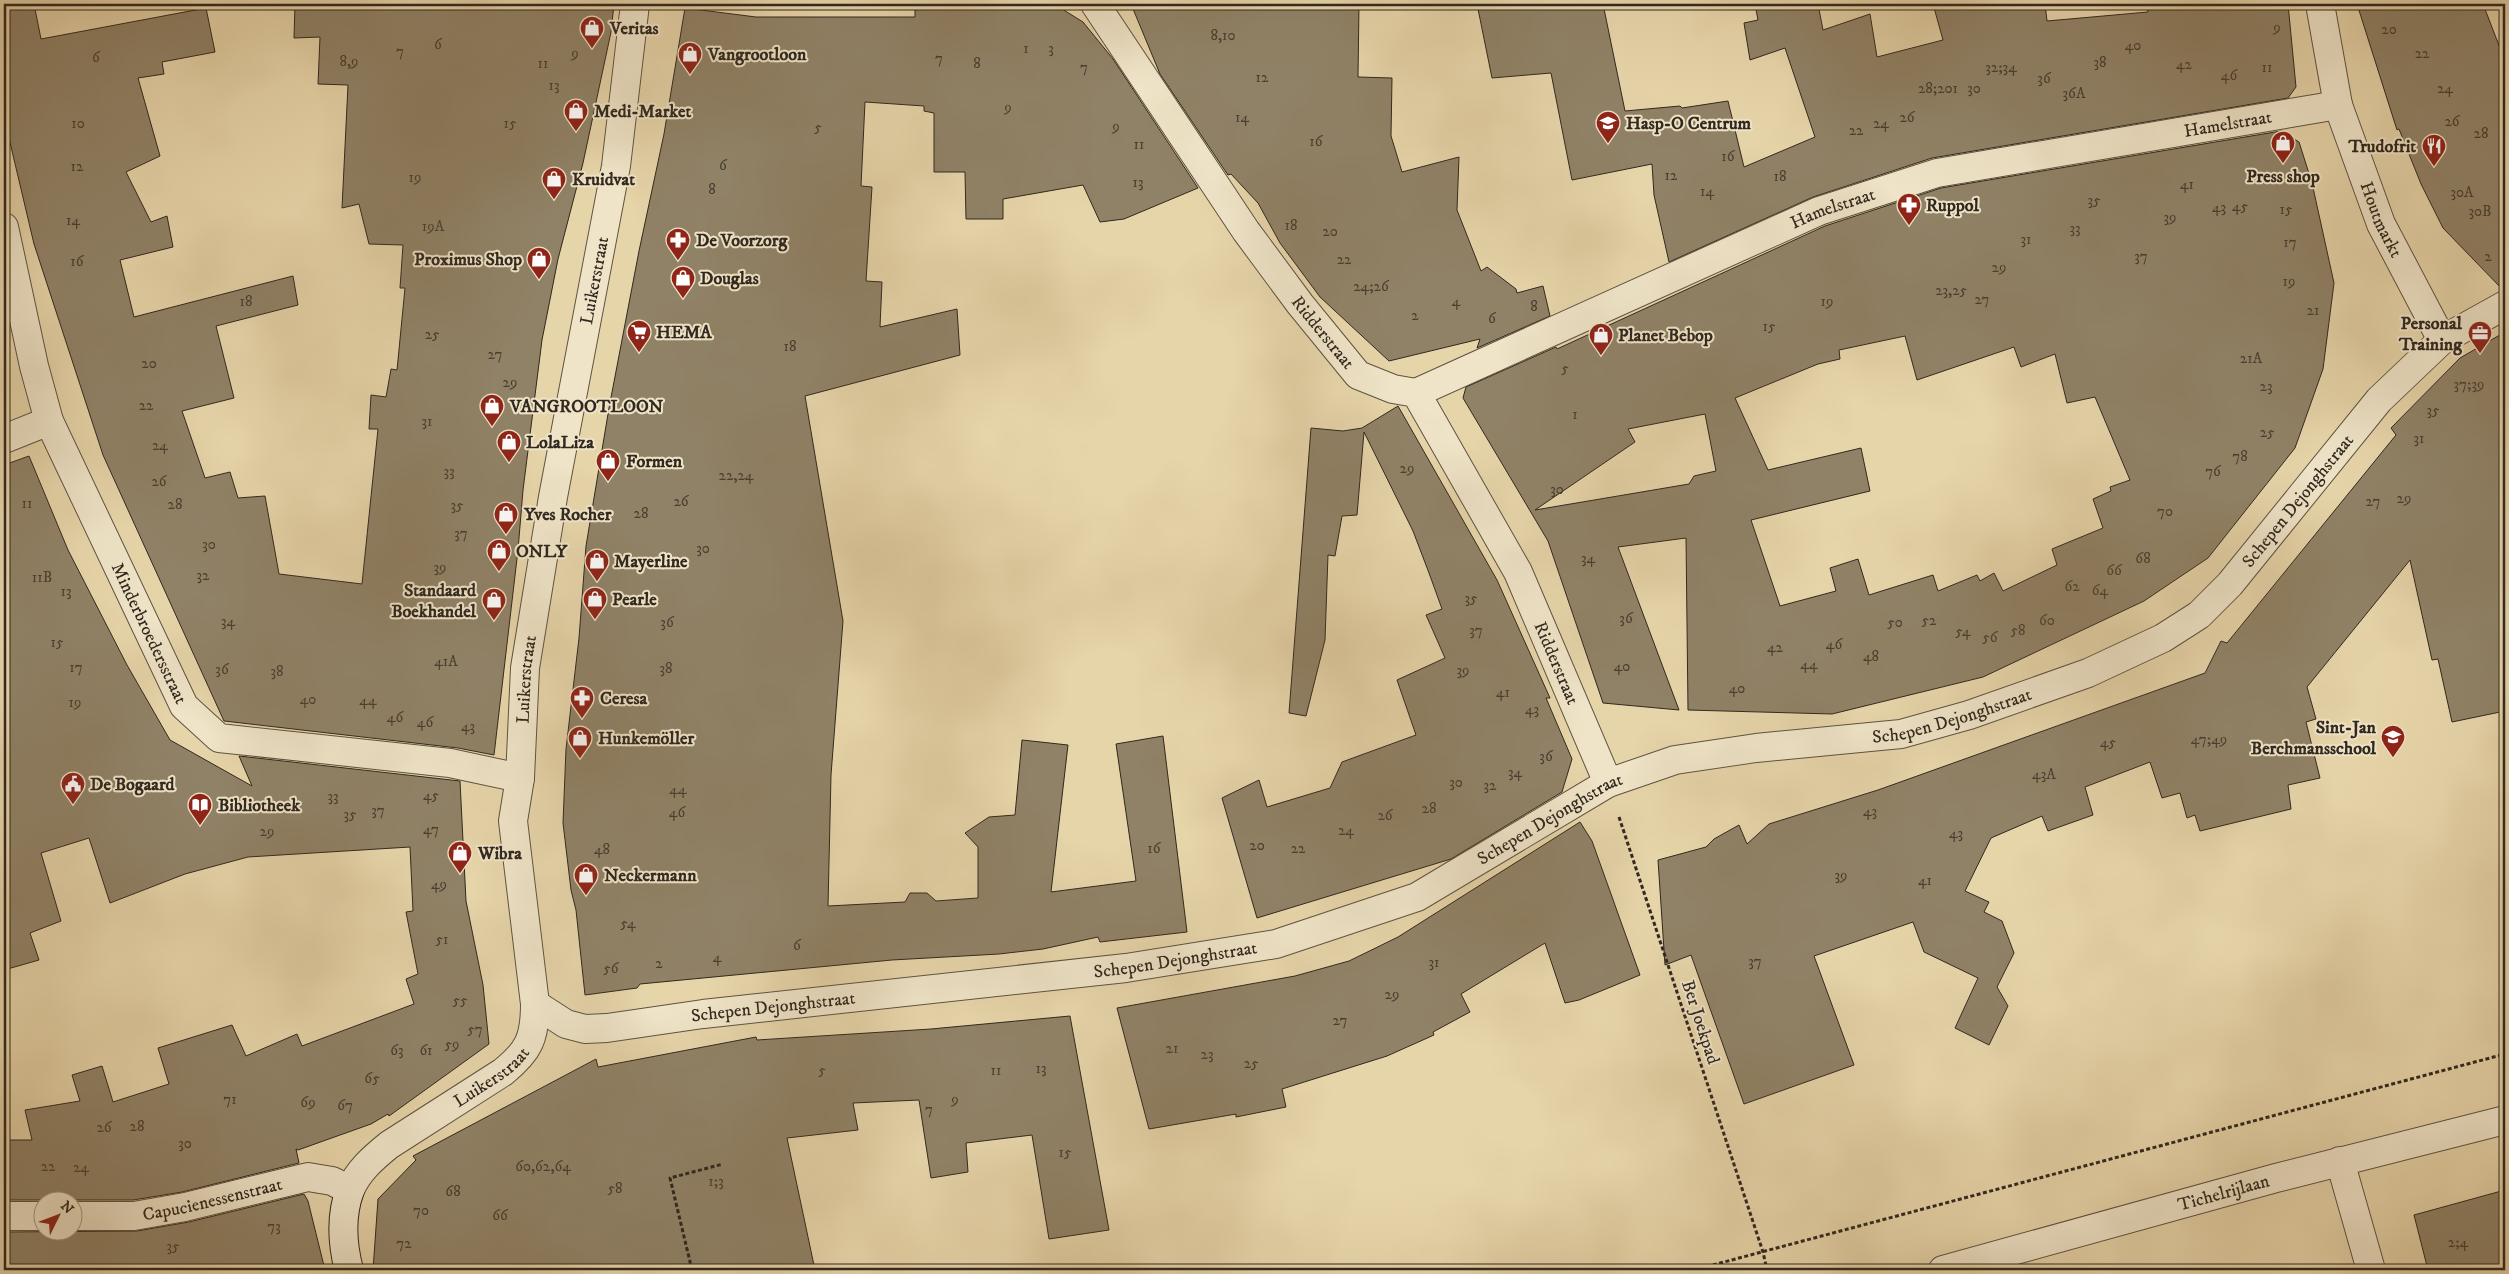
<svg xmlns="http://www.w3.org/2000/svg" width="2509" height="1274" viewBox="0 0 2509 1274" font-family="'IM FELL DW Pica',serif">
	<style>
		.building { fill: #908267; stroke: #31281f; fill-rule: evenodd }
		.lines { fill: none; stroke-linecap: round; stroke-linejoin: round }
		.street-casing { stroke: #5e5342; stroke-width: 30 }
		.secondary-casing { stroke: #31281f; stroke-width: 30 }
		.path { stroke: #31281f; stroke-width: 3; stroke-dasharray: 4 2.5; stroke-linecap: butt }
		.street { stroke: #efe4c8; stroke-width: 28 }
		.secondary { stroke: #efe4c8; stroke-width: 28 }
		.labels { text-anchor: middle; stroke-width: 4; stroke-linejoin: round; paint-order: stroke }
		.number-label { font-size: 15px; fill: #493e31 }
		.poi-label { font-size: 18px; font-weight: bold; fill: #31281f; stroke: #efe4c8; text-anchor: start }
		.street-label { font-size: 18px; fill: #31281f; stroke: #efe4c8 }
	</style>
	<rect width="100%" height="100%" fill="#e7d5aa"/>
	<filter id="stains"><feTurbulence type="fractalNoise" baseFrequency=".004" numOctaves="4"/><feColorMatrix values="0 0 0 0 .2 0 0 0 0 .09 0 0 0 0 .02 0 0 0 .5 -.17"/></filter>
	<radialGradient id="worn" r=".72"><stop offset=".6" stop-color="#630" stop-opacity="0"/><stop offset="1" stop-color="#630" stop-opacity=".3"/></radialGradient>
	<path class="building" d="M 4,4 L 34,4 L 41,39 L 206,8 L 215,52 L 162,62 L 164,74 L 138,78 L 160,156 L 126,172 L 151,222 L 167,216 L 173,247 L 120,260 L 134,317 L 293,276 L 298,305 L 216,326 L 234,398 L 182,411 L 205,478 L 230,472 L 238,498 L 265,496 L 279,574 L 362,584 L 378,429 L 369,429 L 371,395 L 386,397 L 391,369 L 397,370 L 405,288 L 400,288 L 403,245 L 369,244 L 359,204 L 342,208 L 348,85 L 318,84 L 320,37 L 294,38 L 295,4 L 614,4 L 611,32 L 583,163 L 558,259 L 542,340 L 523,490 L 518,550 L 494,755 L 458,748 L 224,721 L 103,455 L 34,244 L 4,117 Z
		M 955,4 L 1054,4 L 1083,22 L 1113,59 L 1198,188 L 1124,219 L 1100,222 L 1083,185 L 1003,199 L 1003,219 L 966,219 L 965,172 L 934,172 L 934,113 L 924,111 L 924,106 L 865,102 L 861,186 L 872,187 L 866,281 L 882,282 L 880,327 L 957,309 L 960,355 L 805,396 L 843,621 L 831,775 L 828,906 L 905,902 L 910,893 L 927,893 L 936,901 L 978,898 L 978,847 L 965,833 L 989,817 L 1015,815 L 1022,740 L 1068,745 L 1051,892 L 1136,881 L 1116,744 L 1163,736 L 1187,932 L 1100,942 L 1098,937 L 1043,949 L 999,954 L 892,960 L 640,984 L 637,988 L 585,995 L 576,910 L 571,890 L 563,823 L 566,749 L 579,638 L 586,546 L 609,408 L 639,251 L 664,134 L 685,8 L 756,17 L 915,17 L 915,10 Z
		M 1131,4 L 1359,4 L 1358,77 L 1392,78 L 1391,136 L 1402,172 L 1459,157 L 1457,210 L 1481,271 L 1487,267 L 1516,289 L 1517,293 L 1543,286 L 1550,316 L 1477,348 L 1480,339 L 1389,361 L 1320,297 L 1280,243 L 1258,203 L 1231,174 L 1228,175 L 1160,74 Z
		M 1477,4 L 1603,4 L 1625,111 L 1680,106 L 1682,108 L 1728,101 L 1744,167 L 1815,137 L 1785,48 L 1750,60 L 1744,23 L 1758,20 L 1755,4 L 1818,4 L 1823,30 L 1870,14 L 1877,57 L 1943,40 L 1933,4 L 2045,4 L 2047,21 L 2148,12 L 2147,4 L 2288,4 L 2296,87 L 2288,98 L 1932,158 L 1813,197 L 1669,262 L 1654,195 L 1652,164 L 1572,180 L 1551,73 L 1492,78 Z
		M 2357,4 L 2483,4 L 2505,61 L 2505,289 L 2503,290 L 2443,228 L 2421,184 L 2399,129 L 2397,130 Z
		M 2281,131 L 2299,142 L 2312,183 L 2334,283 L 2323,369 L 2295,448 L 2208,558 L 2144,601 L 1983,677 L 1832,714 L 1688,710 L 1686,538 L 1618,547 L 1679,710 L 1603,703 L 1548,541 L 1463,398 L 1466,387 L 1556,347 L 1557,349 L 1825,226 L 1941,188 ZM 1905,336 L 1917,380 L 2014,347 L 2021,367 L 2055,354 L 2067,403 L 2095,397 L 2130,480 L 2110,487 L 2111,491 L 2093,499 L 2103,528 L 2052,549 L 2057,565 L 2003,591 L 1994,573 L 1980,581 L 1977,575 L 1938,591 L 1933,575 L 1869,595 L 1858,559 L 1830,568 L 1836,591 L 1780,606 L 1751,520 L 1870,491 L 1861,448 L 1768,470 L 1735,398 L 1818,364 L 1840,359 L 1839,350 ZM 1705,414 L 1716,471 L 1694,476 L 1689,484 L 1535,510 L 1635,442 L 1628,429 Z
		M 2505,332 L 2505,711 L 2452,722 L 2438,659 L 2432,660 L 2410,560 L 2307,687 L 2316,719 L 2306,722 L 2320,778 L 2288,785 L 2291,809 L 2200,831 L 2195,815 L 2187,818 L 2180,793 L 2162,798 L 2150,762 L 2085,787 L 2093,815 L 2048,831 L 2042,816 L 1991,838 L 1965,891 L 1989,902 L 1984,912 L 2002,921 L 2014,953 L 1997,987 L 2008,1006 L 1989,1045 L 1955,1028 L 1978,978 L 1924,952 L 1913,922 L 1814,956 L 1854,1065 L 1744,1104 L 1691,955 L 1665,965 L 1658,860 L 1706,847 L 1714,839 L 1739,825 L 1747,844 L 1769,824 L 1878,790 L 2205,673 L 2221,641 L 2227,643 L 2396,435 L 2391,428 L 2460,358 Z
		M 1398,406 L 1497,580 L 1550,698 L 1546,698 L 1572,759 L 1562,792 L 1451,859 L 1257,918 L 1222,798 L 1259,780 L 1267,807 L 1330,788 L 1342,762 L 1416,735 L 1397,680 L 1445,658 L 1426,615 L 1442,609 L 1429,573 L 1413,531 L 1364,432 L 1357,515 L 1342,516 L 1335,556 L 1328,555 L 1325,640 L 1306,716 L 1289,713 L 1311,428 L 1343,431 L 1362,428 Z
		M 29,456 L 68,550 L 127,665 L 170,740 L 252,786 L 239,756 L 460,781 L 466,901 L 483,985 L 489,1044 L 389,1116 L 388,1114 L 371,1124 L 298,1150 L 296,1149 L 299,1163 L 182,1192 L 133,1200 L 4,1200 L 4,1140 L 32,1140 L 25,1110 L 80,1101 L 72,1075 L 102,1066 L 113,1102 L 169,1084 L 158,1048 L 232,1025 L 246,1056 L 297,1034 L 302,1046 L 414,1004 L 406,979 L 418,974 L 406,912 L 413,911 L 410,847 L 248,857 L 185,874 L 110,903 L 89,838 L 41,853 L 61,921 L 30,933 L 39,960 L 4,970 L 4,465 Z
		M 1580,822 L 1592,841 L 1640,975 L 1579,1000 L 1565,1003 L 1545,943 L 1461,994 L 1470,1012 L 1433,1032 L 1434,1035 L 1387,1056 L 1282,1089 L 1286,1107 L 1236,1117 L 1236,1114 L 1149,1129 L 1117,1008 L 1295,976 L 1349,961 L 1398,937 Z
		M 1070,1016 L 1109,1230 L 1049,1239 L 1032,1135 L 966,1143 L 968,1172 L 931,1178 L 919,1100 L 853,1103 L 858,1130 L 787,1138 L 815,1270 L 373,1270 L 378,1199 L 416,1160 L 413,1156 L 596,1059 L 598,1067 L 756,1037 L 757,1040 L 931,1029 Z
		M 2505,1190 L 2505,1270 L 2428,1270 L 2414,1215 Z
		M 304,1194 L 308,1201 L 325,1270 L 4,1270 L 4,1232 L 137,1231 L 189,1222 Z"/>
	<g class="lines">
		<defs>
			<g id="street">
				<path id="s1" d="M 1095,4 L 1246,231 L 1300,304 L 1358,375 L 1393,389 L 1416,393 L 1518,572 L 1608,783"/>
				<path id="s2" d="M 2320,4 L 2338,105 L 2381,224 L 2442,340"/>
				<path id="s3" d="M 4,227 L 34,366 L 49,421 L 184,706 L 219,738 L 450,763 L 520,778"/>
				<path id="s4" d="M 1416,393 L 1819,211 L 1937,173 L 2338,105"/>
				<path d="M 4,439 L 49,421"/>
				<path id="s5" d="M 535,1004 L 566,1024 L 585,1029 L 607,1028 L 703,1014 L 1126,968 L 1276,944 L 1417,897 L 1608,783 L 1675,760 L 1756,748 L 1901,734 L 1969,715 L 2088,673 L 2163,638 L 2199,615 L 2230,584 L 2379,400 L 2442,340 L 2505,305"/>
				<path d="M 2340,1161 L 2371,1270"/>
				<path d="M 4,1216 L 42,1216"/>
				<path id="s6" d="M 72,1216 L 134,1216 L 185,1207 L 308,1177 L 332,1181 L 350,1190 C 358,1171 373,1158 389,1145 L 503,1072 C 529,1051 535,1038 535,1004 L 513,821 L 520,778 L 525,668 L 553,497 L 616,166 L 635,4"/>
				<path id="s7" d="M 1943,1270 L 2276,1178 L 2505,1120"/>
			</g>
			<path id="secondary" d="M 349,1270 C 342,1243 340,1217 350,1190"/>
		</defs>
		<use href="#street" class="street-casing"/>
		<use href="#secondary" class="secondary-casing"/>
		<path class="path" d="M 1619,817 L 1763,1252 L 1767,1270
			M 692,1270 L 670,1178 L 723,1164
			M 1694,1270 L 2505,1054"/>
		<use href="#street" class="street"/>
		<use href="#secondary" class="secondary"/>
	</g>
	<defs>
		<symbol id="shop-pin" viewBox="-11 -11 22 30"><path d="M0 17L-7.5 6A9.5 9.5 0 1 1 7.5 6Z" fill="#8f2418" stroke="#efe4c8"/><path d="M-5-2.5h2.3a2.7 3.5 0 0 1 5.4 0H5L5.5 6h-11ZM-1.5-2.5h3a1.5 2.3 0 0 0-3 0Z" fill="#fff"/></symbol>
		<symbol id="school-pin" viewBox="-11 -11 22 30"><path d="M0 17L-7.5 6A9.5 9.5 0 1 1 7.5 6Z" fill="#8f2418" stroke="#efe4c8"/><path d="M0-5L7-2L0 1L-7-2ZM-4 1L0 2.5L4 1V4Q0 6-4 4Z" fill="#fff"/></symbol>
		<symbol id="restaurant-pin" viewBox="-11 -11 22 30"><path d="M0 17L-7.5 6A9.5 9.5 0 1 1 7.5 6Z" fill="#8f2418" stroke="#efe4c8"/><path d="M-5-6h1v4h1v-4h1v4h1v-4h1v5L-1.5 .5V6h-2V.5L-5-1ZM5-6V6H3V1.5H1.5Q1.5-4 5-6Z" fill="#fff"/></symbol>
		<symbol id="pharmacy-pin" viewBox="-11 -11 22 30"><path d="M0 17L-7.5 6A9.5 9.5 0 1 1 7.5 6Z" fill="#8f2418" stroke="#efe4c8"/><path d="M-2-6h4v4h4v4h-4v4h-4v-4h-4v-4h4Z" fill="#fff"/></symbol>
		<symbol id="supermarket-pin" viewBox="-11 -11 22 30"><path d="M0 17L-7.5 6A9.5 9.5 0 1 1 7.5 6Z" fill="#8f2418" stroke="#efe4c8"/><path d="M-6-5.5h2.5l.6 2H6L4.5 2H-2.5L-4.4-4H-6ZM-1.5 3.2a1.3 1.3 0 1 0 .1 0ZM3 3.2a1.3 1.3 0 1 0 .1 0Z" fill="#fff"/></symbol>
		<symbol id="office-pin" viewBox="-11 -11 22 30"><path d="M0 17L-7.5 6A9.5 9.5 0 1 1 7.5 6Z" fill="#8f2418" stroke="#efe4c8"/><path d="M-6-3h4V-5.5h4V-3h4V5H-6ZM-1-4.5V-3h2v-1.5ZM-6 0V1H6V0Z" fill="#fff"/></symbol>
		<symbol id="civic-pin" viewBox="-11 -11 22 30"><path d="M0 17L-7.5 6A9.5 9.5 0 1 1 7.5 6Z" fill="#8f2418" stroke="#efe4c8"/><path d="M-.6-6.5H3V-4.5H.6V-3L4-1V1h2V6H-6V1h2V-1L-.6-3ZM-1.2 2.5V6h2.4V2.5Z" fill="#fff"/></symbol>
		<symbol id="library-pin" viewBox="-11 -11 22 30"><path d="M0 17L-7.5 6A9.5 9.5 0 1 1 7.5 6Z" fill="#8f2418" stroke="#efe4c8"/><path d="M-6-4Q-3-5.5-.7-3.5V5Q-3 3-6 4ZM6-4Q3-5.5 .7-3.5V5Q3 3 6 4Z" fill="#fff"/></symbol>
	</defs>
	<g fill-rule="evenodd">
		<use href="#shop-pin" x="578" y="14" width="28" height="38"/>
		<use href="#shop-pin" x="676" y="40" width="28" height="38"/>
		<use href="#shop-pin" x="562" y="97" width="28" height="38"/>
		<use href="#school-pin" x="1594" y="109" width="28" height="38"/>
		<use href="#shop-pin" x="2269" y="129" width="28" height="38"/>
		<use href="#restaurant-pin" x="2420" y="132" width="28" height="38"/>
		<use href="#shop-pin" x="540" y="165" width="28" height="38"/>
		<use href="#pharmacy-pin" x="1895" y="191" width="28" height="38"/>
		<use href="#pharmacy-pin" x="664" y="226" width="28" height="38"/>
		<use href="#shop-pin" x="525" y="245" width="28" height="38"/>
		<use href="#shop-pin" x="669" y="264" width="28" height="38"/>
		<use href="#supermarket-pin" x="625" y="318" width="28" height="38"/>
		<use href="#office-pin" x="2466" y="319" width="28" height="38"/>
		<use href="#shop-pin" x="1587" y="321" width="28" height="38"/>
		<use href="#shop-pin" x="478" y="392" width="28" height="38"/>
		<use href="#shop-pin" x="495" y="428" width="28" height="38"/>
		<use href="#shop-pin" x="594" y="447" width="28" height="38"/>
		<use href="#shop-pin" x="492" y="500" width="28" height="38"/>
		<use href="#shop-pin" x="485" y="537" width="28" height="38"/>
		<use href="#shop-pin" x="583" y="547" width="28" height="38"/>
		<use href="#shop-pin" x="581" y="585" width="28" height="38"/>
		<use href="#shop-pin" x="480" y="586" width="28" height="38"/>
		<use href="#pharmacy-pin" x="568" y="684" width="28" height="38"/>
		<use href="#school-pin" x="2379" y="723" width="28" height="38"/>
		<use href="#shop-pin" x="566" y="724" width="28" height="38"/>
		<use href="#civic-pin" x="59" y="770" width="28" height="38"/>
		<use href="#library-pin" x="186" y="791" width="28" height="38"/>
		<use href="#shop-pin" x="446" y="839" width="28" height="38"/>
		<use href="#shop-pin" x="572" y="861" width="28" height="38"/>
	</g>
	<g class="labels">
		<g class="number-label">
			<text x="2277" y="32">9</text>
			<text x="2389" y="34">20</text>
			<text x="1223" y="40">8,10</text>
			<text x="438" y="49">6</text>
			<text x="2133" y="50">40</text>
			<text x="1026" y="53">1</text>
			<text x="1051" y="53">3</text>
			<text x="400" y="56">7</text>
			<text x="575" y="58">9</text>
			<text x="2422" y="58">22</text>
			<text x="96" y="62">6</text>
			<text x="939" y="63">7</text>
			<text x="349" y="66">8,9</text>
			<text x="2100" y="67">38</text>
			<text x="543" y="68">11</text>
			<text x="977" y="68">8</text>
			<text x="2184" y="69">42</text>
			<text x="1084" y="72">7</text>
			<text x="2001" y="72">32;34</text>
			<text x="2267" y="72">11</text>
			<text x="2229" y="80">46</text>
			<text x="1262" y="82">12</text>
			<text x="2044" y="83">36</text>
			<text x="554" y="90">13</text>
			<text x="1938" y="93">28;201</text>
			<text x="1974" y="93">30</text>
			<text x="2445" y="93">24</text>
			<text x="2074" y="98">36A</text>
			<text x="1008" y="112">9</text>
			<text x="1242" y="122">14</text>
			<text x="1907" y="122">26</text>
			<text x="2452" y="126">26</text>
			<text x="78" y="128">10</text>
			<text x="510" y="128">15</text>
			<text x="1881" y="128">24</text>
			<text x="1116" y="131">9</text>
			<text x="818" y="132">5</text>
			<text x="1856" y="135">22</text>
			<text x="2481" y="138">28</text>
			<text x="1316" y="146">16</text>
			<text x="1139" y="149">11</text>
			<text x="1728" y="161">16</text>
			<text x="723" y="170">6</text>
			<text x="77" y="171">12</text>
			<text x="1671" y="180">12</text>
			<text x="1780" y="181">18</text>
			<text x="415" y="182">19</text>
			<text x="1138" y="187">13</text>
			<text x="2187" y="189">41</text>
			<text x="712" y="194">8</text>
			<text x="1707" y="196">14</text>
			<text x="2462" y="197">30A</text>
			<text x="2094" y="205">35</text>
			<text x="2240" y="211">45</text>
			<text x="2219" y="212">43</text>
			<text x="2286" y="214">15</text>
			<text x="2480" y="216">30B</text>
			<text x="2170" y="222">39</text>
			<text x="73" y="225">14</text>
			<text x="1291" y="230">18</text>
			<text x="433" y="231">19A</text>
			<text x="2075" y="233">33</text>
			<text x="1330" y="236">20</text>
			<text x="2026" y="244">31</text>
			<text x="2290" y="247">17</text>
			<text x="2141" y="261">37</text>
			<text x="2488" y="261">2</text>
			<text x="1344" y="264">22</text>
			<text x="77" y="266">16</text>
			<text x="1999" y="272">29</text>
			<text x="2289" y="286">19</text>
			<text x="1371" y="291">24;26</text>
			<text x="1951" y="295">23,25</text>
			<text x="1982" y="304">27</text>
			<text x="246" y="306">18</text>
			<text x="1456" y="306">4</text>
			<text x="1827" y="306">19</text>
			<text x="1534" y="311">8</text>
			<text x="2313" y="315">21</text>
			<text x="1415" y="320">2</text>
			<text x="1492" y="323">6</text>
			<text x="1769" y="331">15</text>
			<text x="432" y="339">25</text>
			<text x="790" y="351">18</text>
			<text x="495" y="359">27</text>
			<text x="2251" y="363">21A</text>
			<text x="149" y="368">20</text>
			<text x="1565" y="373">5</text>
			<text x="510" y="387">29</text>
			<text x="2469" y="389">37;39</text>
			<text x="2266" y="391">23</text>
			<text x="146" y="410">22</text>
			<text x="2433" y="415">35</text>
			<text x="1575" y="419">1</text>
			<text x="427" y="426">31</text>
			<text x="2267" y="437">25</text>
			<text x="2419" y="443">31</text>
			<text x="160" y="450">24</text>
			<text x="2240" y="461">78</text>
			<text x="1407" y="473">29</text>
			<text x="449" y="476">33</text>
			<text x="2213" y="476">76</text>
			<text x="736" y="480">22,24</text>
			<text x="159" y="486">26</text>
			<text x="1557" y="494">30</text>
			<text x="2404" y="503">29</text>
			<text x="681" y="506">26</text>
			<text x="2373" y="506">27</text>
			<text x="27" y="508">11</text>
			<text x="175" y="509">28</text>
			<text x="457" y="510">35</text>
			<text x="2165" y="516">70</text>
			<text x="641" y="518">28</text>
			<text x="461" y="538">37</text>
			<text x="209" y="549">30</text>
			<text x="703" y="553">30</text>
			<text x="1588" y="563">34</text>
			<text x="2143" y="563">68</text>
			<text x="440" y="572">39</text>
			<text x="2114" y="575">66</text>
			<text x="203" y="580">32</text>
			<text x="42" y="582">11B</text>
			<text x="2072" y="591">62</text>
			<text x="2100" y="595">64</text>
			<text x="66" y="596">13</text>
			<text x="1471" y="603">35</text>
			<text x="1626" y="623">36</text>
			<text x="1929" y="625">52</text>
			<text x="2047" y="625">60</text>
			<text x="228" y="626">34</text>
			<text x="667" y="627">36</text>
			<text x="1895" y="627">50</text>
			<text x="1476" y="635">37</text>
			<text x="2018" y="635">58</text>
			<text x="1963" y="636">54</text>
			<text x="1990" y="642">56</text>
			<text x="57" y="647">15</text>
			<text x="1834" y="649">46</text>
			<text x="1775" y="652">42</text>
			<text x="1871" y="661">48</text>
			<text x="446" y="666">41A</text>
			<text x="1809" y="669">44</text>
			<text x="1622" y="671">40</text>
			<text x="76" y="672">17</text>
			<text x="666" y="673">38</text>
			<text x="222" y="674">36</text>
			<text x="1463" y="675">39</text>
			<text x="277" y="676">38</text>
			<text x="1737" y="693">40</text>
			<text x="1503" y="697">41</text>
			<text x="308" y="704">40</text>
			<text x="368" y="705">44</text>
			<text x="75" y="707">19</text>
			<text x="1532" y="714">43</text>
			<text x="395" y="722">46</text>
			<text x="425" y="727">46</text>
			<text x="468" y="731">43</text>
			<text x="2209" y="744">47;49</text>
			<text x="2108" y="747">45</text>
			<text x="1546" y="761">36</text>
			<text x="1515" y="777">34</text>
			<text x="2044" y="779">43A</text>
			<text x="1456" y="787">30</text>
			<text x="1490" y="790">32</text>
			<text x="678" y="794">44</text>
			<text x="431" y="800">45</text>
			<text x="333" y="801">33</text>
			<text x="1429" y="813">28</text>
			<text x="378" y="815">37</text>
			<text x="1870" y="816">43</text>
			<text x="677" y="817">46</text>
			<text x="350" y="819">35</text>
			<text x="1385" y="820">26</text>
			<text x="431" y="834">47</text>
			<text x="1346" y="835">24</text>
			<text x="267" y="836">29</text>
			<text x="1956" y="838">43</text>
			<text x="1257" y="850">20</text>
			<text x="1154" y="853">16</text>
			<text x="1298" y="853">22</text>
			<text x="602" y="854">48</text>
			<text x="1841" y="880">39</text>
			<text x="1925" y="885">41</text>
			<text x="439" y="889">49</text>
			<text x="628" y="928">54</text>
			<text x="442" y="944">51</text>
			<text x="797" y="950">6</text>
			<text x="717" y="962">4</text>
			<text x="1755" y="966">37</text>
			<text x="1434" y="967">31</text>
			<text x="659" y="968">2</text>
			<text x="611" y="973">56</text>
			<text x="1392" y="999">29</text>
			<text x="460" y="1005">55</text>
			<text x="1340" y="1025">27</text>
			<text x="475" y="1034">57</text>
			<text x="452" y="1049">59</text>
			<text x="1172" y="1053">21</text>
			<text x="397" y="1055">63</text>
			<text x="426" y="1055">61</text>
			<text x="1207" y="1059">23</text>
			<text x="1251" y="1068">25</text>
			<text x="1041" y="1073">13</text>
			<text x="822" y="1075">5</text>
			<text x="996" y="1075">11</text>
			<text x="372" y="1083">65</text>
			<text x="230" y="1104">71</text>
			<text x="955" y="1104">9</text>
			<text x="308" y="1107">69</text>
			<text x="345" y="1110">67</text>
			<text x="929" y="1114">7</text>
			<text x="137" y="1131">28</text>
			<text x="104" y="1132">26</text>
			<text x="185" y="1148">30</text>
			<text x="1065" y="1157">15</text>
			<text x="48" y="1171">22</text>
			<text x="543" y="1171">60,62,64</text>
			<text x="81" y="1172">24</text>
			<text x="716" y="1186">1;3</text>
			<text x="615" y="1193">58</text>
			<text x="453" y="1196">68</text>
			<text x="421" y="1215">70</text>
			<text x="500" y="1220">66</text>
			<text x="274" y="1231">73</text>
			<text x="2458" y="1247">2;4</text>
			<text x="404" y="1248">72</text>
			<text x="173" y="1251">35</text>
		</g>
		<g class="poi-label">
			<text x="610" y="34">Veritas</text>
			<text x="708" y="60">Vangrootloon</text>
			<text x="594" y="117">Medi-Market</text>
			<text x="1626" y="129">Hasp-O Centrum</text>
			<text x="2416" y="152" text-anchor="end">Trudofrit</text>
			<text x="2283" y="182" text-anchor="middle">Press shop</text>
			<text x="572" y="185">Kruidvat</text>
			<text x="1926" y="211">Ruppol</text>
			<text x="696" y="246">De Voorzorg</text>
			<text x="522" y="265" text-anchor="end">Proximus Shop</text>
			<text x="700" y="284">Douglas</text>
			<text x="2462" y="329" text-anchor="end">Personal<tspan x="2462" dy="21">Training</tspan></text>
			<text x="656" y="338">HEMA</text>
			<text x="1618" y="341">Planet Bebop</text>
			<text x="510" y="412">VANGROOTLOON</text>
			<text x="526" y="448">LolaLiza</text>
			<text x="626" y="467">Formen</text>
			<text x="524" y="520">Yves Rocher</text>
			<text x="516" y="557">ONLY</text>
			<text x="614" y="567">Mayerline</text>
			<text x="476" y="596" text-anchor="end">Standaard<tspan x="476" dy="21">Boekhandel</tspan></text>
			<text x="612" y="605">Pearle</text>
			<text x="600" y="704">Ceresa</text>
			<text x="2376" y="733" text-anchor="end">Sint-Jan<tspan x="2376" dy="21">Berchmansschool</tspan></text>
			<text x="598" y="744">Hunkemöller</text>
			<text x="90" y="790">De Bogaard</text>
			<text x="218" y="811">Bibliotheek</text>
			<text x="478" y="859">Wibra</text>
			<text x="604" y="881">Neckermann</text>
		</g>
		<g class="street-label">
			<text dy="6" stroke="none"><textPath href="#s4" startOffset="861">Hamelstraat</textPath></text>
			<text dy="6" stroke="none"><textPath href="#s4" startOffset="456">Hamelstraat</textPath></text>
			<text dy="6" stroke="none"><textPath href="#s2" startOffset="225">Houtmarkt</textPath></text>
			<text dy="6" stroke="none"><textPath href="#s6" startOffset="1291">Luikerstraat</textPath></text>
			<text dy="6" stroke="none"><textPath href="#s1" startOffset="400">Ridderstraat</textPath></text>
			<text dy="6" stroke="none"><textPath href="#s5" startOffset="1896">Schepen Dejonghstraat</textPath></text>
			<text dy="6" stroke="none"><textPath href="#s3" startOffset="434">Minderbroedersstraat</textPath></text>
			<text dy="6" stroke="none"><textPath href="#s1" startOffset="821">Ridderstraat</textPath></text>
			<text dy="6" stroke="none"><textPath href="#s6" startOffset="886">Luikerstraat</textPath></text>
			<text dy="6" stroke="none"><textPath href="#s5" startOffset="1476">Schepen Dejonghstraat</textPath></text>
			<text dy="6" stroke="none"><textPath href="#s5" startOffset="1056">Schepen Dejonghstraat</textPath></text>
			<text dy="6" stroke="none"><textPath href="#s5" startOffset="651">Schepen Dejonghstraat</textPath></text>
			<text dy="6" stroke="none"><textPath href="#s5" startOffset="246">Schepen Dejonghstraat</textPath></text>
			<text transform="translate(1701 1022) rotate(72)" y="6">Ber Joekpad</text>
			<text dy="6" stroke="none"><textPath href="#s6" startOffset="468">Luikerstraat</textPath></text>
			<text dy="6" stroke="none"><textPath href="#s7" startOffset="291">Tichelrijlaan</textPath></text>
			<text dy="6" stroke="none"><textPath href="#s6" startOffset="142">Capucienessenstraat</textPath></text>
		</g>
	</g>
	<rect width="2509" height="1274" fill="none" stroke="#e7d5aa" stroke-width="20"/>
	<rect x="5" y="5" width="2499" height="1264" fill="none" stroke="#31281f" stroke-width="2.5"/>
	<rect x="10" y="10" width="2489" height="1254" fill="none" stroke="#31281f"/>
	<g transform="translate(58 1216) rotate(48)"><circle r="24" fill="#efe4c8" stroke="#a39984"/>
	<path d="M0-4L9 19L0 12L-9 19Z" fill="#8f2418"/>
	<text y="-8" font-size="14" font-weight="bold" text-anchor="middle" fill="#31281f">N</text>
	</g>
	<rect width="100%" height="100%" filter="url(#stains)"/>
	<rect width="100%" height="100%" fill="url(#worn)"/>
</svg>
